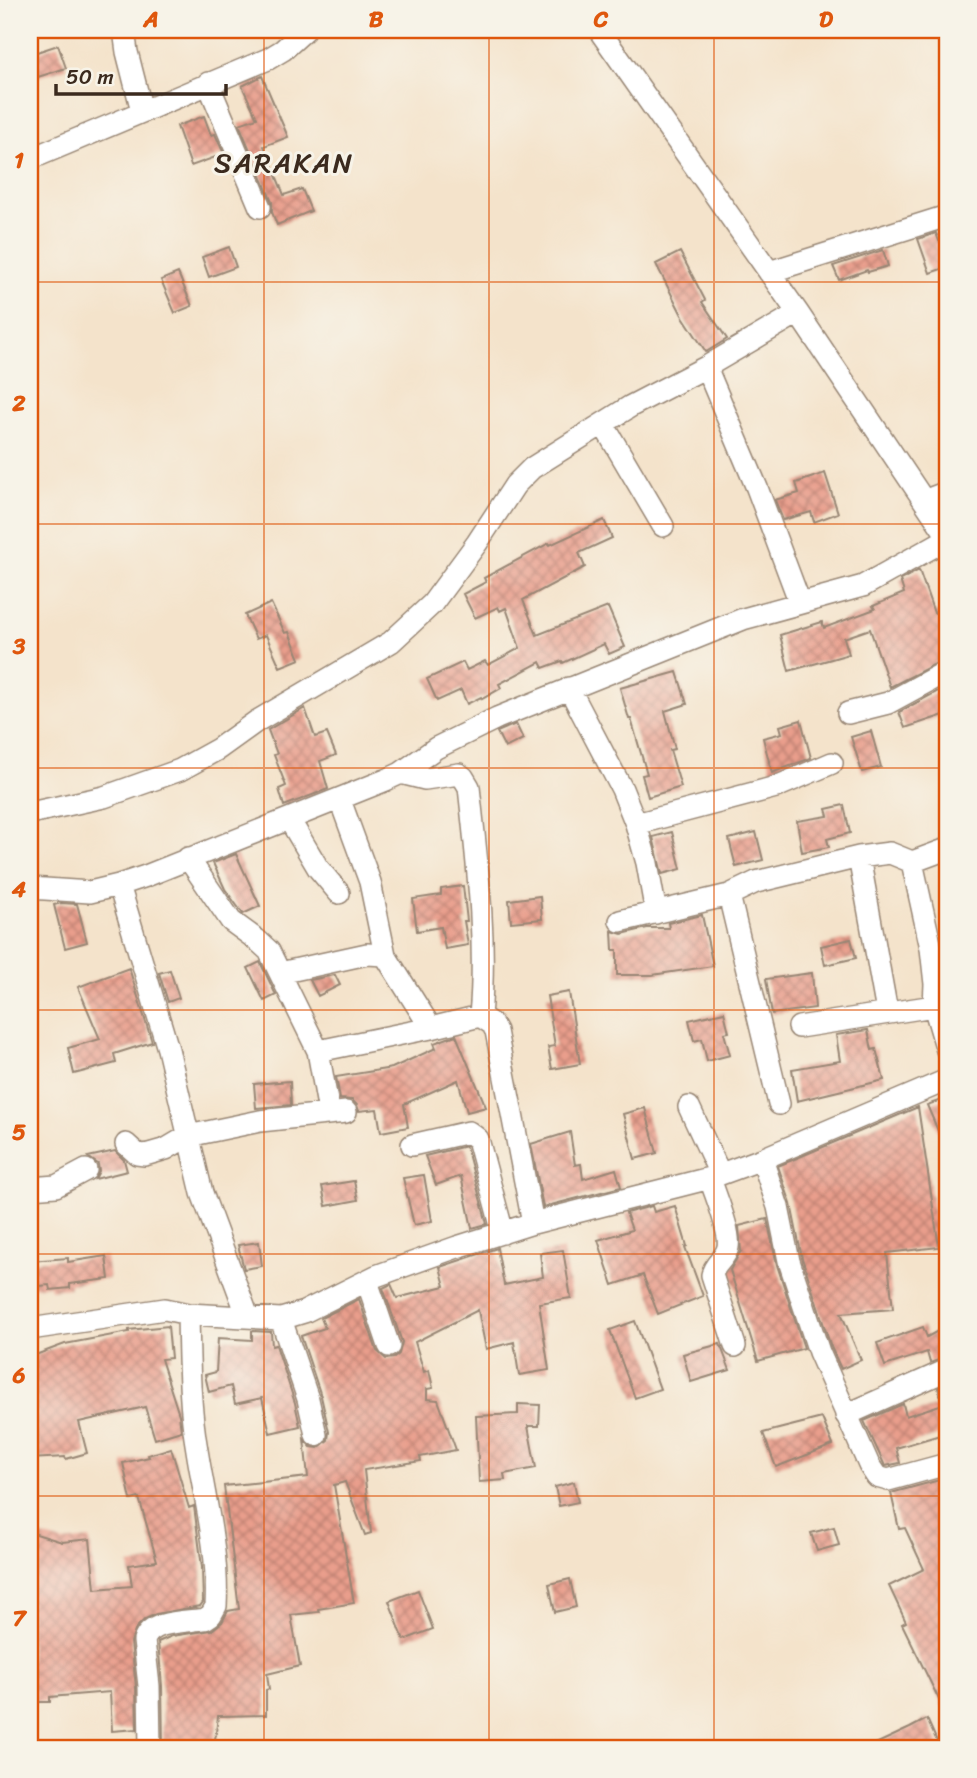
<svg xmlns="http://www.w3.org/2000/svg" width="977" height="1778" viewBox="0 0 977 1778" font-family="Sriracha,sans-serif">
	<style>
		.building { fill: url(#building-cross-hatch) }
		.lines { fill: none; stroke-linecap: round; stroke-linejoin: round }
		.minor-casing { stroke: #988674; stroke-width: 24 }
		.minor { stroke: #fff; stroke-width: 21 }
		.grid { fill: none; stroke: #df570d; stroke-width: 2; stroke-opacity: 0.55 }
		.labels { text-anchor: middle; stroke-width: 6; stroke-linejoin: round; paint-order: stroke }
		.quarter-label { font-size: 28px; letter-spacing: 2px; fill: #3b2a1e; stroke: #f7f3e8 }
		.neatline { fill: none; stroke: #df570d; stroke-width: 2.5 }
		.grid-label { font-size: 23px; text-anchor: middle; font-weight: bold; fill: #df570d }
	</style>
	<defs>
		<pattern id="building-cross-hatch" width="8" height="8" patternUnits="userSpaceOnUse" patternTransform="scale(1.75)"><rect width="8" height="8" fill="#e99e8c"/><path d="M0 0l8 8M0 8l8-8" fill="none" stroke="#be8172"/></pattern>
	</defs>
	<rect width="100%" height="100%" fill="#f7f3e8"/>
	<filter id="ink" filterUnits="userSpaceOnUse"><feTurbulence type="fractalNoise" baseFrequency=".0143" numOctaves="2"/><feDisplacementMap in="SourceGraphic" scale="14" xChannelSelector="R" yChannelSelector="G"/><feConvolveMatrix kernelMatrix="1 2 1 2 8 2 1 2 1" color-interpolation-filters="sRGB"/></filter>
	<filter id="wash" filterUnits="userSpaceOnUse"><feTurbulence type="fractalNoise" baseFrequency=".00686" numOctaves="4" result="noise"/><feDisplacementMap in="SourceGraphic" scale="28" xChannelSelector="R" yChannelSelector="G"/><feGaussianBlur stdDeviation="1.57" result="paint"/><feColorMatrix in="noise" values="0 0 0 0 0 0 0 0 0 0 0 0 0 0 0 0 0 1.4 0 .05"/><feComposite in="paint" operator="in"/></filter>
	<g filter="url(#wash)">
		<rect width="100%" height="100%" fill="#f4e3cb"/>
		<g id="blocks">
			<path class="building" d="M 58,45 L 66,68 L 38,77 L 31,54 Z
				M 262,76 L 288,137 L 264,146 L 284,195 L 302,189 L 311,211 L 277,225 L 272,212 L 272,202 L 239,124 L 257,118 L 242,86 Z
				M 204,116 L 211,135 L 215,134 L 224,154 L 191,166 L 177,126 Z
				M 936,233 L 939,241 L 947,237 L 947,267 L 930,273 L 918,239 Z
				M 229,247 L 236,267 L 209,277 L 202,257 Z
				M 883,250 L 888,266 L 868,272 L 867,270 L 839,280 L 833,266 Z
				M 680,252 L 705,300 L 702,302 L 727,339 L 706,352 L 682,315 L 656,264 Z
				M 178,273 L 192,306 L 175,313 L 161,280 Z
				M 825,473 L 838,513 L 814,522 L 811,512 L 783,520 L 775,500 L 799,493 L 796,483 Z
				M 604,520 L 612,538 L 579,553 L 585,567 L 523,600 L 537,635 L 608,607 L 625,647 L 609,654 L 604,644 L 563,663 L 562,661 L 543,668 L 540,662 L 499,684 L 501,688 L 482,699 L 481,697 L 467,704 L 461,690 L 437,701 L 427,679 L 463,662 L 467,670 L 485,661 L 488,665 L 520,648 L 506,608 L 500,611 L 498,607 L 475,618 L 463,594 L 486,582 L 484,578 L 549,543 L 550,545 Z
				M 919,570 L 934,613 L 942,610 L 947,625 L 947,658 L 890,687 L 870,629 L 844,638 L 849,654 L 789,671 L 780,635 L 822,622 L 824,628 L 875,609 L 873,606 L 904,593 L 900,580 Z
				M 271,603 L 285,633 L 289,632 L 300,659 L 280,667 L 266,635 L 256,639 L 245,615 Z
				M 677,672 L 687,704 L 665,711 L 675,749 L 670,750 L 681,787 L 648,797 L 642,775 L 647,774 L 631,719 L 629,719 L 620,688 Z
				M 942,689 L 947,700 L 947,714 L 905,728 L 899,712 Z
				M 305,708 L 315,737 L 327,733 L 336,755 L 320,761 L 328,789 L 284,806 L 279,789 L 286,786 L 274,755 L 277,754 L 268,730 Z
				M 801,720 L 811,758 L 772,773 L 763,738 L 782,733 L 780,726 Z
				M 516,724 L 523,739 L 505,748 L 497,732 Z
				M 871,731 L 881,767 L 862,772 L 851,737 Z
				M 844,805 L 850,833 L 827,839 L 829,847 L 802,852 L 797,821 L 828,816 L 826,809 Z
				M 672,832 L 681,869 L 662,874 L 653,837 Z
				M 756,832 L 763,860 L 736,867 L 729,839 Z
				M 236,854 L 260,906 L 243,914 L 225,889 L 213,863 Z
				M 463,886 L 467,921 L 464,921 L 468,945 L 445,949 L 441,927 L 417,931 L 413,899 L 441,895 L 441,889 Z
				M 540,896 L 542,919 L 511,922 L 509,900 Z
				M 61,903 L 77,904 L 87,942 L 65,948 L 54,905 Z
				M 702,915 L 713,966 L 652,975 L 617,975 L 617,950 L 613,950 L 612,931 L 622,934 L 647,928 L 669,928 L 668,923 Z
				M 851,939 L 856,958 L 825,965 L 821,946 Z
				M 260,962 L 276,995 L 264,1001 L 248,968 Z
				M 129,968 L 152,1042 L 114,1054 L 116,1063 L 74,1074 L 68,1048 L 100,1039 L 78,987 Z
				M 170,970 L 179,998 L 168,1002 L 159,973 Z
				M 812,973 L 815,1008 L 772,1014 L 766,979 Z
				M 335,975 L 340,985 L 318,996 L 310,980 Z
				M 569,992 L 580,1064 L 552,1069 L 548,1047 L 555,1046 L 547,996 Z
				M 724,1012 L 729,1032 L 724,1033 L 730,1055 L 707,1061 L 702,1039 L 694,1041 L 689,1020 Z
				M 868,1030 L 872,1050 L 876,1049 L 884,1080 L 797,1101 L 792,1069 L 840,1061 L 836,1035 Z
				M 456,1035 L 486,1107 L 467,1112 L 458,1080 L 404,1104 L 408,1127 L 381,1132 L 377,1109 L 359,1111 L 357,1105 L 352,1100 L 340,1099 L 336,1077 L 392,1068 L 436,1048 L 434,1043 Z
				M 290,1081 L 291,1105 L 256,1108 L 254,1084 Z
				M 947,1098 L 947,1152 L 927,1105 Z
				M 918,1107 L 939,1247 L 887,1253 L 893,1309 L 841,1313 L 861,1360 L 841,1369 L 831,1347 L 802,1258 L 791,1204 L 778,1166 Z
				M 645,1108 L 657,1153 L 635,1159 L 623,1114 Z
				M 570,1132 L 575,1165 L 581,1164 L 583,1179 L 616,1169 L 621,1187 L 543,1207 L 531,1144 Z
				M 466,1146 L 487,1224 L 472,1228 L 461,1176 L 436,1185 L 425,1156 Z
				M 115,1151 L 124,1160 L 127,1171 L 95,1179 L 99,1171 L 98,1164 L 88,1157 Z
				M 424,1175 L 432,1221 L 414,1225 L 403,1178 Z
				M 354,1181 L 358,1200 L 326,1206 L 322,1186 Z
				M 652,1206 L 654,1212 L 675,1206 L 687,1246 L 685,1247 L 703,1296 L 658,1314 L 643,1275 L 613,1285 L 598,1240 L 632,1230 L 626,1213 Z
				M 767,1219 L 777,1265 L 804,1348 L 758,1361 L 730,1270 L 741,1251 L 739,1226 Z
				M 259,1242 L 262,1266 L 244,1269 L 238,1245 Z
				M 497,1248 L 504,1285 L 543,1277 L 540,1253 L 563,1250 L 571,1298 L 539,1303 L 549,1370 L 519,1375 L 514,1342 L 486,1349 L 478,1310 L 415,1342 L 424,1372 L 429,1370 L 433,1388 L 427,1389 L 427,1399 L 438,1400 L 456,1450 L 420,1457 L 421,1461 L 364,1470 L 371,1533 L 365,1535 L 345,1482 L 334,1485 L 354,1603 L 318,1609 L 319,1612 L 291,1615 L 300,1666 L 267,1674 L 269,1689 L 266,1690 L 266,1715 L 218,1716 L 214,1748 L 163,1748 L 162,1686 L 158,1642 L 172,1636 L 212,1630 L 222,1622 L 228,1611 L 239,1609 L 224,1486 L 308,1477 L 304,1439 L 311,1447 L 318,1448 L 328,1440 L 329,1432 L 321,1396 L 301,1336 L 325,1328 L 321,1318 L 359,1299 L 377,1351 L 386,1359 L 394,1358 L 399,1354 L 402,1342 L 383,1288 L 391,1284 L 397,1298 L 445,1286 L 440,1267 Z
				M 106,1256 L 109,1279 L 70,1284 L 70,1288 L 50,1290 L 49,1285 L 30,1287 L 30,1261 L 68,1258 L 68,1262 Z
				M 635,1321 L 660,1389 L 635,1398 L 610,1330 Z
				M 168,1326 L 171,1358 L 161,1359 L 179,1415 L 181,1431 L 155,1439 L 145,1407 L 79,1422 L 87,1453 L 66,1459 L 65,1457 L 30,1459 L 30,1357 L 65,1344 L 129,1332 L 129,1330 Z
				M 947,1326 L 947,1357 L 930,1363 L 927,1352 L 885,1366 L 877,1343 L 923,1327 L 927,1337 Z
				M 252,1331 L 271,1332 L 272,1346 L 276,1345 L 295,1403 L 300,1426 L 270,1433 L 262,1398 L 235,1404 L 231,1386 L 209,1392 L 205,1375 L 216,1372 L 218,1338 L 252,1340 Z
				M 720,1344 L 730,1370 L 691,1382 L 683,1354 Z
				M 947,1384 L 947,1433 L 896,1448 L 900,1463 L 885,1466 L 864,1421 L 903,1404 L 906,1416 L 943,1404 L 938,1388 Z
				M 518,1404 L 540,1405 L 539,1426 L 528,1426 L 536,1468 L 504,1474 L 505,1480 L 479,1482 L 476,1416 L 518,1414 Z
				M 822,1418 L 833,1445 L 776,1467 L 763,1433 Z
				M 171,1448 L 189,1508 L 194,1506 L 202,1567 L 203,1602 L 200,1606 L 156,1614 L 145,1619 L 136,1628 L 131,1642 L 136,1687 L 137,1729 L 112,1731 L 110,1692 L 50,1697 L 50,1702 L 30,1702 L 30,1532 L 62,1542 L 90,1539 L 95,1589 L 132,1586 L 129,1565 L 157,1561 L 139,1498 L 131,1500 L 123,1463 L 149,1457 L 148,1455 Z
				M 947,1478 L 947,1716 L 902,1624 L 906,1622 L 889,1586 L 924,1569 L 905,1528 L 899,1529 L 891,1493 Z
				M 574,1482 L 578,1502 L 559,1506 L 555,1487 Z
				M 834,1527 L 839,1545 L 817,1551 L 811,1533 Z
				M 570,1579 L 576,1607 L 555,1612 L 549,1584 Z
				M 418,1590 L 433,1629 L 404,1640 L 389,1601 Z
				M 927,1719 L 940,1748 L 867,1748 L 910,1728 Z"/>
		</g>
	</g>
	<g filter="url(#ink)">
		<use href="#blocks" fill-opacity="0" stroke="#988674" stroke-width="2"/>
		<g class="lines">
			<defs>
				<path id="minor" d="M 124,30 L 127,52 L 142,111
					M 599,30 L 798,313 L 947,535
					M 208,83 L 260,207
					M 30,159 L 268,59 L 283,50 L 305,30
					M 769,272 L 947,216
					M 706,367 L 757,488 L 800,603
					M 603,424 L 663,526
					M 926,500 L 947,492
					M 569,688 L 622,789 L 636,824 L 647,863 L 656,913
					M 848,713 L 888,703 L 947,671
					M 401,773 L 425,779 L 459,774 L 463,777 L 469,787 C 477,862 487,940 480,1016 L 492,1024 L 496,1031 L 533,1223
					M 340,800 L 370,882 L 385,955
					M 30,813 L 104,797 L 180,770 L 218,749 L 257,721 L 391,642 L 432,604 L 477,543 L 515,485 L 532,468 L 631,406 L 706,367 L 798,313
					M 289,819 L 318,868 L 339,893
					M 636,824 L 776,787 L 832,763
					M 859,857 L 887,1012
					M 188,858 L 231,921 L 257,940 L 269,951 L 318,1051 L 329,1112
					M 912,862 L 931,948 L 935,984 L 934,1006 L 947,1050
					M 119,885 L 168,1049 L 202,1193 L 248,1317
					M 30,888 L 90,892 L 119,885 L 146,876 L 386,780 L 401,773 L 436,748 L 497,718 L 743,619 L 863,586 L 947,539
					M 729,895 L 779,1104
					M 620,921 L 729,895 L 756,882 L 859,857 L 890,853 L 912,862 L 947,849
					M 280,973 L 367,954 L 385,955 L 431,1028 L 480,1016
					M 799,1027 L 934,1006
					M 318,1051 L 431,1028
					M 689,1107 L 720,1174
					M 126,1144 L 137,1154 L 145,1155 L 166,1149 L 188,1136 L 260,1121 L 346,1112
					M 412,1145 L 469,1132 L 478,1139 L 503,1233
					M 762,1159 L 778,1207 L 789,1261 L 819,1352 L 869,1465 L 877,1477 L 888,1480 L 947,1464
					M 710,1178 C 715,1195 731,1231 728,1247 C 726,1259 714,1263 712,1275 L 735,1346
					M 30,1188 L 56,1186 L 86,1170
					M 367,1281 L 389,1346
					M 281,1319 L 308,1399 L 316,1435
					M 30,1329 L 165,1309 L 188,1314 L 281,1319 L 304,1312 L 376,1276 L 457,1247 L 533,1223 L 710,1178 L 762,1159 L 947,1080
					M 846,1415 L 947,1370
					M 150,1748 L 149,1686 L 144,1641 C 150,1620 186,1622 205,1619 L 211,1615 L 216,1606 C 219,1553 205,1501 197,1450 C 189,1405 189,1359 188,1314"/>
			</defs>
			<use href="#minor" class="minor-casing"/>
			<use href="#minor" class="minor"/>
		</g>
	</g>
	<path class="grid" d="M 264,30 L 264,1748M 489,30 L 489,1748M 714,30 L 714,1748M 30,282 L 947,282M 30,524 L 947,524M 30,768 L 947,768M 30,1010 L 947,1010M 30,1254 L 947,1254M 30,1496 L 947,1496"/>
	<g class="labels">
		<g class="quarter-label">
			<text x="284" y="172">SARAKAN</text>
		</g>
	</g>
	<rect width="977" height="1778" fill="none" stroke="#f7f3e8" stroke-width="77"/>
	<path d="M56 84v10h170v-10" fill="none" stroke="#3b2a1e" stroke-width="3.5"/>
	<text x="66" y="84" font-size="21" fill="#3b2a1e" stroke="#f7f3e8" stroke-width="5" paint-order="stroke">50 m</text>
	<rect x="38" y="38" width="901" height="1702" class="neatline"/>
	<g class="grid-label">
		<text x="151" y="27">A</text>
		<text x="376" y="27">B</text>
		<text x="601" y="27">C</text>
		<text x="826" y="27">D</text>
		<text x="19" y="168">1</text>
		<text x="19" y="411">2</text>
		<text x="19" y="654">3</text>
		<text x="19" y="897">4</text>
		<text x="19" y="1140">5</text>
		<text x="19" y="1383">6</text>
		<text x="19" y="1626">7</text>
	</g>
</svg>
